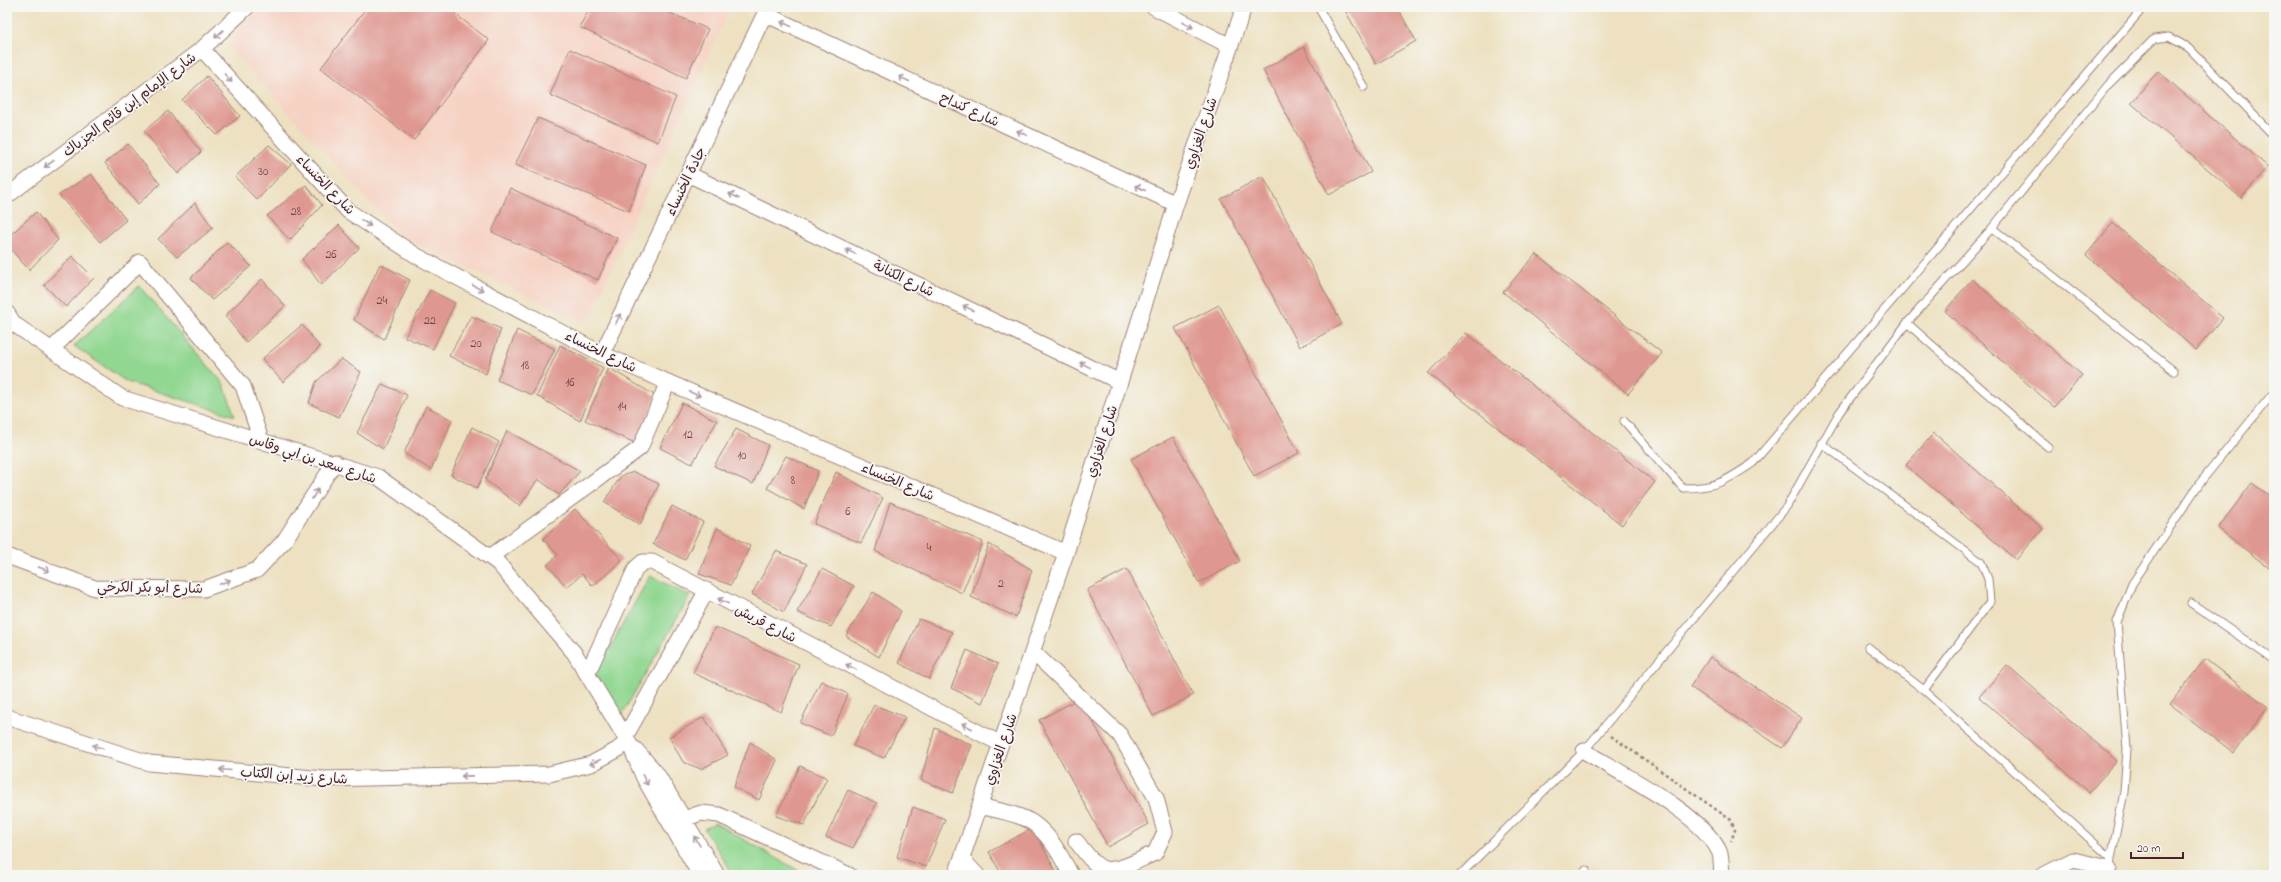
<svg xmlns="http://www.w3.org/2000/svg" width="2281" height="882" viewBox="0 0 2281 882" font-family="'Indie Flower','Playpen Sans Arabic',sans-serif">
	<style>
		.built { fill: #f6d2c3 }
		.green { fill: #91d791; stroke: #6e7b5e }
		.building { fill: #df9891 }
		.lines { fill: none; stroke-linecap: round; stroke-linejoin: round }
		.lane-casing { stroke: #9c8076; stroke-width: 9 }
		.street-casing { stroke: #9c8076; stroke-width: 17 }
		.path { stroke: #9c8076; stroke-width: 2.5; stroke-dasharray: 3 3; stroke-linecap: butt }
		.lane { stroke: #fff; stroke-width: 7 }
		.street { stroke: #fff; stroke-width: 15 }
		.oneway { stroke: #ae9aa0 }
		.labels { text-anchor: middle; stroke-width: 3.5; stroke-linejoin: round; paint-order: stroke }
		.number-label { font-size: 12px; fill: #6f3d44 }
		.street-label { font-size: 14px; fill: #4a1f2b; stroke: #f6f6f2 }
	</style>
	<rect width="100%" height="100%" fill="#f6f6f2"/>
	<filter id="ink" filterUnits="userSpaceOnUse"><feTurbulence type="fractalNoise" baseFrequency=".025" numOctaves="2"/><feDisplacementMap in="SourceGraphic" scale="8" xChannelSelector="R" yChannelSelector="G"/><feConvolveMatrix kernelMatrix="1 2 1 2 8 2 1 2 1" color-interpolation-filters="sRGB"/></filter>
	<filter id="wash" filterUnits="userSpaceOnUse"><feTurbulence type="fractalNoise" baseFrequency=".012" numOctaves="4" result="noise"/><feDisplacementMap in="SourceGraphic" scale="16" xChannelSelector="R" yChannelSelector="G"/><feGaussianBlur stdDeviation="0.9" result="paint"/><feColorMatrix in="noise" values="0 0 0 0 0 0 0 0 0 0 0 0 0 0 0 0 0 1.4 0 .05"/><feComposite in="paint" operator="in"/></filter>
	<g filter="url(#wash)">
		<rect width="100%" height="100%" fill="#ede1c1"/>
		<path class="built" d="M 263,7 L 731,7 L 587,323 L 400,236 L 228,46 L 239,28 Z"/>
		<path class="green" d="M 139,286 L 223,383 L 235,416 L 127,382 L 74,346 Z
			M 650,576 L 690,596 L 620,718 L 595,674 Z
			M 715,823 L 806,875 L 734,875 L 704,829 Z"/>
		<g id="blocks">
			<path class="building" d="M 367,7 L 446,7 L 489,40 L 414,140 L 321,68 Z
				M 591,7 L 656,7 L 708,29 L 686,78 L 579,27 Z
				M 1343,7 L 1397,7 L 1416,41 L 1376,64 Z
				M 1304,47 L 1371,172 L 1329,195 L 1263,70 Z
				M 570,49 L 676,97 L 658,142 L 550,95 Z
				M 2158,71 L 2268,167 L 2241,198 L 2131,103 Z
				M 207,76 L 240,116 L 217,135 L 182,100 Z
				M 168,111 L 201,152 L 178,174 L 144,131 Z
				M 538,118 L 646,165 L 629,211 L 515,165 Z
				M 128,144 L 160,184 L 138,204 L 105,163 Z
				M 269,145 L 291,164 L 257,200 L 235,177 Z
				M 91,174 L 126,220 L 100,242 L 59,195 Z
				M 1263,176 L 1342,324 L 1300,347 L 1221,199 Z
				M 306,185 L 322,205 L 290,240 L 267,216 Z
				M 510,188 L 617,238 L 598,280 L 492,232 Z
				M 195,203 L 213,228 L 177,257 L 158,239 Z
				M 36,212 L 58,240 L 29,270 L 7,245 L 7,238 Z
				M 2113,223 L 2223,318 L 2196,350 L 2086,255 Z
				M 339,225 L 359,248 L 321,285 L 302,259 Z
				M 227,242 L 251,266 L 212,300 L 191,278 Z
				M 1536,254 L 1662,353 L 1628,394 L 1503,292 Z
				M 72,256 L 94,278 L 66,307 L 44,285 Z
				M 380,264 L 410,280 L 384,339 L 354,320 Z
				M 262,279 L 285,306 L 246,342 L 225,316 Z
				M 1972,279 L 2082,375 L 2054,407 L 1945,311 Z
				M 430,290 L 455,303 L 433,349 L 405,337 Z
				M 1219,305 L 1299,453 L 1254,476 L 1175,328 Z
				M 471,316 L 501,329 L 486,374 L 449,356 Z
				M 302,325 L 320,347 L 283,382 L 262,359 Z
				M 517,330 L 555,349 L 532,395 L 497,380 Z
				M 1466,333 L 1655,482 L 1622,525 L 1428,373 Z
				M 560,345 L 603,368 L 580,421 L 537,396 Z
				M 341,359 L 361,372 L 339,417 L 309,403 L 316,382 Z
				M 609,368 L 656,396 L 637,444 L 585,420 Z
				M 382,384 L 407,395 L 383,449 L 357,433 Z
				M 682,403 L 717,421 L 692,464 L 660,448 Z
				M 426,406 L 452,420 L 431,470 L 404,453 Z
				M 472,427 L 499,442 L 477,488 L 451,475 Z
				M 736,429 L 768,445 L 753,484 L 714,466 Z
				M 507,431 L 580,471 L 559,495 L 538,479 L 520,506 L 485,480 Z
				M 1934,433 L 2043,529 L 2016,560 L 1906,465 Z
				M 1173,437 L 1240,561 L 1199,583 L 1131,459 Z
				M 786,456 L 818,471 L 804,509 L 767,488 Z
				M 634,472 L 659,484 L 640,525 L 604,502 L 621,476 Z
				M 836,472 L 883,498 L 861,543 L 814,524 Z
				M 2252,483 L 2274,499 L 2274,572 L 2218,528 Z
				M 890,502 L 983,542 L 962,593 L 875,551 Z
				M 672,506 L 703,522 L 685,560 L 653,544 Z
				M 575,509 L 622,560 L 593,586 L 582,574 L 567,587 L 547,565 L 558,555 L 543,539 Z
				M 717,528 L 750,546 L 731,585 L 699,574 Z
				M 989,544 L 1032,570 L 1016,617 L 971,597 Z
				M 776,551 L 807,564 L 784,612 L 752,594 Z
				M 822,569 L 854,586 L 831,627 L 797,612 Z
				M 1127,569 L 1193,695 L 1153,716 L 1087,590 Z
				M 873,592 L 901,611 L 879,657 L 846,636 Z
				M 919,619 L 952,632 L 929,679 L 899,663 Z
				M 715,627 L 799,664 L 781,712 L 693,673 Z
				M 967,650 L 998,664 L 982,703 L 951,688 Z
				M 1710,657 L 1802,718 L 1782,748 L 1690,687 Z
				M 2205,659 L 2268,707 L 2234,753 L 2170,704 Z
				M 2007,665 L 2117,761 L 2089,792 L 1979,697 Z
				M 821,681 L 848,694 L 831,736 L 800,723 Z
				M 1080,698 L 1149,824 L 1108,847 L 1039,720 Z
				M 874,705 L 905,717 L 884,758 L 853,746 Z
				M 704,717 L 728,755 L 701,769 L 683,762 L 669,737 Z
				M 935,728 L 972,745 L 953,793 L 921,780 Z
				M 750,742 L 777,760 L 759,800 L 734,787 Z
				M 800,766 L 827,778 L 804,825 L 776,816 Z
				M 848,790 L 877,803 L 853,848 L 826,837 Z
				M 913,807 L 945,819 L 926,867 L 897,857 Z
				M 1033,828 L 1058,875 L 1002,875 L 989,852 Z"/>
		</g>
	</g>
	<g filter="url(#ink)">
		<use href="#blocks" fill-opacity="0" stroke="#9c8076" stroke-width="1"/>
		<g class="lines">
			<defs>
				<path id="lane" d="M 1318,7 L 1364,87
					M 1992,228 L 2174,371
					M 1907,323 L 2048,447
					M 1624,421 L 1683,488 C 1716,488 1726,481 1753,463 L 2144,7
					M 1821,443 L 1981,562 L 1988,579 L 1990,602 L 1924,690
					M 2191,603 L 2274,660
					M 1868,647 L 1924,690 L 2111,858
					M 2109,869 L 2124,792 L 2127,749 L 2117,622 L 2132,584 L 2199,484 L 2274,392
					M 1460,875 L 1584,751 L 1787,506 L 1839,413 L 1907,323 L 1992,228 L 2108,85 L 2154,39 L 2169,37 L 2189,48 L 2274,136
					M 1581,875 L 1586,870"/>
				<path id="street" d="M 1154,7 L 1230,46
					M 765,14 L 1176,204
					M 202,49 L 348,211 L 417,256 L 602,354 L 1066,553
					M 688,174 L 1120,382
					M 7,196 L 202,49 L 247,7
					M 7,313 L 14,324 L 122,398 L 378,477 L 498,563 L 575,654 L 630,745 L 644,778 L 700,875
					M 51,350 L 140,262 L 243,386 L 261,440
					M 602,354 L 768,7
					M 7,556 L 95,588 L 204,589 L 257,570 L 284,541 L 335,462
					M 490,557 L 640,448 L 668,382
					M 1033,652 L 1120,735 L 1156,798 L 1165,832 L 1155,853 C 1142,858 1120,872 1105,869 C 1094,867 1083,849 1076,841
					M 587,674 L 636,568 L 643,562 L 652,562 L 1001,744
					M 7,717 L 149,763 L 324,779 L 549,774 L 591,764 L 617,750 L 628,741
					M 625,737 L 706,592
					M 635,749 L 657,774 L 717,875
					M 1584,751 C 1621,774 1700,812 1719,851 C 1722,857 1721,868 1722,875
					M 980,806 C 998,811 1024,814 1038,827 C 1053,840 1062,858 1071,875
					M 684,819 L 701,813 L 719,815 L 849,875
					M 962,859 L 977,875
					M 956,875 L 1066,553 L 1176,204 L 1244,7
					M 2044,875 L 2073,860 L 2109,868"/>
			</defs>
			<use href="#lane" class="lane-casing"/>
			<use href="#street" class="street-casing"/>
			<path class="path" d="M 1611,736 L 1731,820 L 1735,830 L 1731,841"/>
			<use href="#lane" class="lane"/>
			<use href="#street" class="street"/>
		</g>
		<defs><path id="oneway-shaft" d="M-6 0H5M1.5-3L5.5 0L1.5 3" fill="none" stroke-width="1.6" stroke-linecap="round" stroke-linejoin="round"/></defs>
		<g class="oneway">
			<use href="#oneway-shaft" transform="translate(786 24) rotate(-155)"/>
			<use href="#oneway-shaft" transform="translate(1188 25) rotate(27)"/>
			<use href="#oneway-shaft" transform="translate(219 34) rotate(137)"/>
			<use href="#oneway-shaft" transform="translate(228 78) rotate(48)"/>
			<use href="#oneway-shaft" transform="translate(904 79) rotate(-155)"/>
			<use href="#oneway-shaft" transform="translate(1022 133) rotate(-155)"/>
			<use href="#oneway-shaft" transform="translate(49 164) rotate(143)"/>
			<use href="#oneway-shaft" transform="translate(1140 188) rotate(-155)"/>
			<use href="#oneway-shaft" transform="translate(734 196) rotate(-154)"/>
			<use href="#oneway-shaft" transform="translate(366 223) rotate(33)"/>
			<use href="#oneway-shaft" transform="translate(851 252) rotate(-154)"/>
			<use href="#oneway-shaft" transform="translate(478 288) rotate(28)"/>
			<use href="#oneway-shaft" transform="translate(968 308) rotate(-154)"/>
			<use href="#oneway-shaft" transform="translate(618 319) rotate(-64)"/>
			<use href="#oneway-shaft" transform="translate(1085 365) rotate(-154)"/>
			<use href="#oneway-shaft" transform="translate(695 394) rotate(23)"/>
			<use href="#oneway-shaft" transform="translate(315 494) rotate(-58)"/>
			<use href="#oneway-shaft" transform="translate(44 569) rotate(20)"/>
			<use href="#oneway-shaft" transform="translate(225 582) rotate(-21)"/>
			<use href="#oneway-shaft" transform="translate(723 601) rotate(-153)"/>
			<use href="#oneway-shaft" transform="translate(851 667) rotate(-153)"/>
			<use href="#oneway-shaft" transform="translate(967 726) rotate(-153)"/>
			<use href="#oneway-shaft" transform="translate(98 747) rotate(-162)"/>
			<use href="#oneway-shaft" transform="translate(595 762) rotate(155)"/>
			<use href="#oneway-shaft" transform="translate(225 770) rotate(-175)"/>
			<use href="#oneway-shaft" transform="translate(467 776) rotate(179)"/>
			<use href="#oneway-shaft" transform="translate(645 780) rotate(62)"/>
			<use href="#oneway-shaft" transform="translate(697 841) rotate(-121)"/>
		</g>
	</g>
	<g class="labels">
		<g class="number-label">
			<text x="263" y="175">30</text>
			<text x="296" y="215">28</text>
			<text x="331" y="258">26</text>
			<text x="382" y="304">24</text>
			<text x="430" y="324">22</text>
			<text x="476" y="347">20</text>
			<text x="525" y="369">18</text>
			<text x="570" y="386">16</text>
			<text x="622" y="410">14</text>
			<text x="688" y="438">12</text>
			<text x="742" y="459">10</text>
			<text x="793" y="484">8</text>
			<text x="848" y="515">6</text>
			<text x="929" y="551">4</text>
			<text x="1001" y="587">2</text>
		</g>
		<g class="street-label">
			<text transform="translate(129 104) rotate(-37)" y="5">شارع الإمام إبن قائم الجزياك</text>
			<text transform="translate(970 109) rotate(25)" y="5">شارع كنداح</text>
			<text transform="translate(1200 133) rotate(-71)" y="5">شارع الغزاوي</text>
			<text transform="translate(685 181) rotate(-64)" y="5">جادة الخنساء</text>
			<text transform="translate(326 184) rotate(46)" y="5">شارع الخنساء</text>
			<text transform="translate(904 278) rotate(26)" y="5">شارع الكنانة</text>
			<text transform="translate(601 351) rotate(26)" y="5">شارع الخنساء</text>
			<text transform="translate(1101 441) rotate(-72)" y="5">شارع الغزاوي</text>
			<text transform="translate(313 458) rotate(18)" y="5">شارع سعد بن ابي وقاس</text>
			<text transform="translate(898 481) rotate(23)" y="5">شارع الخنساء</text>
			<text transform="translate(150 587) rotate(1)" y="5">شارع أبو بكر الكرخي</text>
			<text transform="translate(766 623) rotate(27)" y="5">شارع قريش</text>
			<text transform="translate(1000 749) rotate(-71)" y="5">شارع الغزاوي</text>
			<text transform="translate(294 775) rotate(4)" y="5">شارع زيد إبن الكتاب</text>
		</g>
	</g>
	<rect width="2281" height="882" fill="none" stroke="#f6f6f2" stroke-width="24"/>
	<path d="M2131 852v6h52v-6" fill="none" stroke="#4a1f2b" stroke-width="2"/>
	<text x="2137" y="852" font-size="12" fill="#4a1f2b" stroke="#f6f6f2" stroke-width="3" paint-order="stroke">20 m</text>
</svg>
